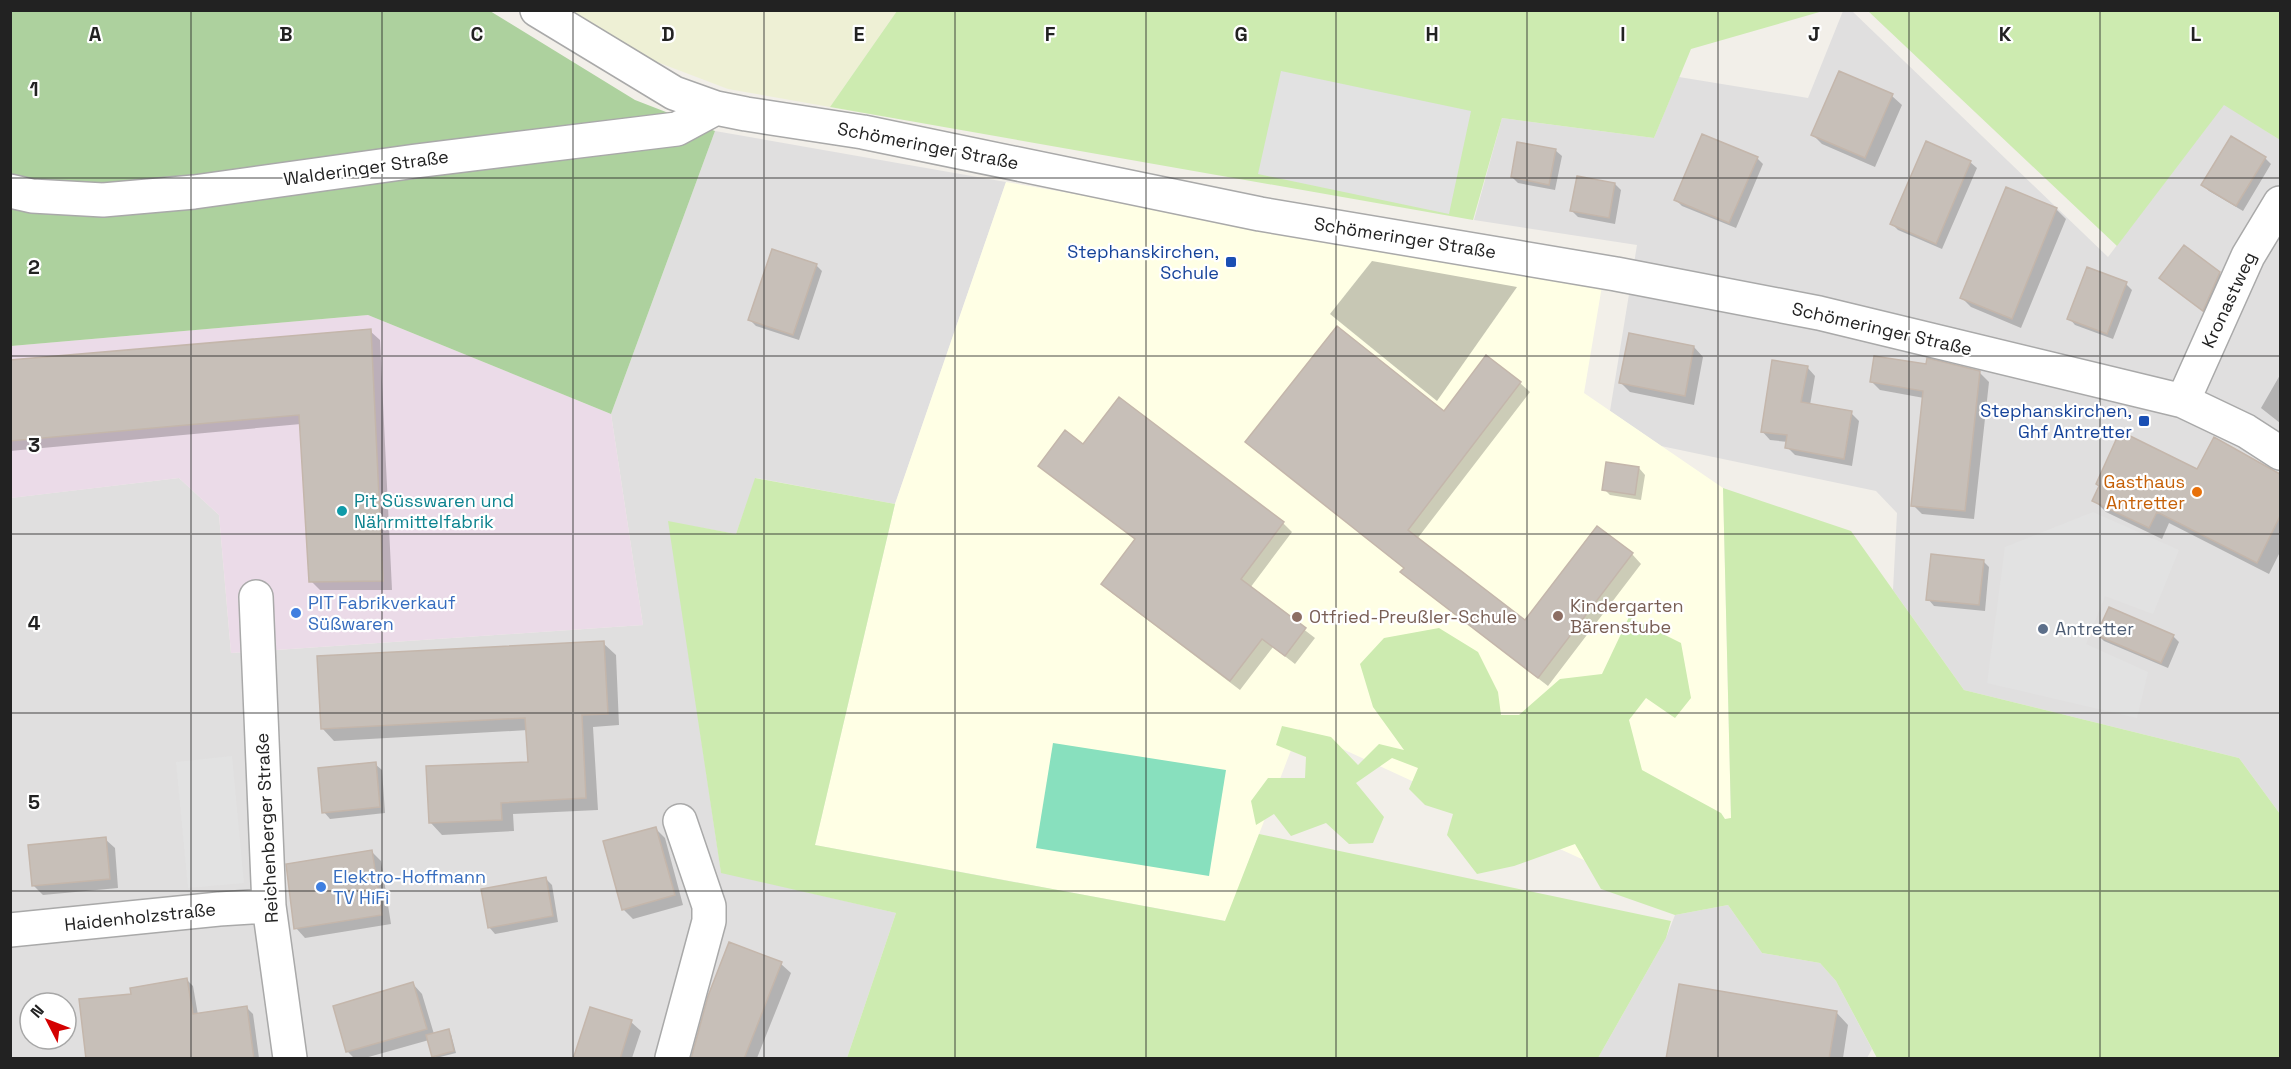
<svg xmlns="http://www.w3.org/2000/svg" width="2291" height="1069" viewBox="0 0 2291 1069" font-family="'Space Grotesk',sans-serif">
	<style>
		.residential { fill: #e0dfdf; fill-rule: evenodd }
		.industrial { fill: #ebdbe8 }
		.education { fill: #ffffe5 }
		.construction { fill: #c7c7b4 }
		.farmland { fill: #eef0d5 }
		.grass { fill: #cdebb0 }
		.forest { fill: #add19e }
		.pitch { fill: #88e0be }
		.parking { fill: #e2e2e2 }
		.shadow { fill: #0003 }
		.building { fill: #c7bfb8; stroke: #c4b6ab; stroke-width: 1.5 }
		.lines { fill: none; stroke-linecap: round; stroke-linejoin: round }
		.minor-casing { stroke: #a9a9a9; stroke-width: 36 }
		.minor { stroke: #fff; stroke-width: 33 }
		.grid { fill: none; stroke: #222; stroke-width: 1.5; stroke-opacity: 0.55 }
		.transit-dot { fill: #1a4fb4; stroke: #fff; stroke-width: 2 }
		.food-dot { fill: #e8710a; stroke: #fff; stroke-width: 2 }
		.culture-dot { fill: #0f9aa8; stroke: #fff; stroke-width: 2 }
		.shop-dot { fill: #3f7fe0; stroke: #fff; stroke-width: 2 }
		.education-dot { fill: #8d6e63; stroke: #fff; stroke-width: 2 }
		.service-dot { fill: #5c6f8a; stroke: #fff; stroke-width: 2 }
		.labels { text-anchor: middle; stroke-width: 4.5; stroke-linejoin: round; paint-order: stroke }
		.street-label { font-size: 18px; fill: #222; stroke: #fff }
		.transit-label { font-size: 18px; fill: #164399; stroke: #fff; text-anchor: end }
		.food-label { font-size: 18px; fill: #c56008; stroke: #fff; text-anchor: end }
		.culture-label { font-size: 18px; fill: #0d838f; stroke: #fff; text-anchor: start }
		.shop-label { font-size: 18px; fill: #366cbe; stroke: #fff; text-anchor: start }
		.education-label { font-size: 18px; fill: #785e54; stroke: #fff; text-anchor: start }
		.service-label { font-size: 18px; fill: #4e5e75; stroke: #fff; text-anchor: start }
		.grid-label { font-size: 20px; text-anchor: middle; font-weight: bold; fill: #222; stroke: #fff; stroke-width: 4.5; stroke-linejoin: round; paint-order: stroke }
	</style>
	<rect width="100%" height="100%" fill="#f2efe9"/>
	<path class="residential" d="M 1843,11 L 1852,11 L 2108,257 L 2224,104 L 2280,140 L 2280,814 L 2239,758 L 1964,690 L 1893,590 L 1897,513 L 1876,491 L 1661,446 L 1610,411 L 1637,245 L 1474,220 L 1502,118 L 1654,138 L 1679,77 L 1808,98 Z
		M 715,131 L 1006,182 L 895,504 L 756,478 L 736,534 L 669,522 L 721,872 L 896,913 L 847,1058 L 11,1058 L 10,498 L 179,478 L 219,515 L 231,653 L 643,625 L 611,414 ZM 30,1003 L 66,1003 L 66,1039 L 30,1039 Z
		M 1728,905 L 1762,953 L 1820,963 L 1836,981 L 1872,1049 L 1867,1058 L 1598,1058 L 1666,938 L 1675,915 Z"/>
	<path class="industrial" d="M 368,315 L 611,414 L 643,625 L 231,653 L 219,515 L 179,478 L 11,498 L 11,346 Z"/>
	<path class="education" d="M 1006,182 L 1602,286 L 1584,393 L 1723,488 L 1731,818 L 1586,861 L 1299,729 L 1226,921 L 815,845 L 895,504 Z"/>
	<path class="construction" d="M 1372,261 L 1517,287 L 1437,401 L 1330,314 Z"/>
	<path class="farmland" d="M 567,11 L 897,11 L 830,107 L 728,89 L 636,54 Z"/>
	<path class="grass" d="M 897,11 L 1823,11 L 1691,49 L 1654,138 L 1502,118 L 1473,220 L 830,107 Z
		M 1868,11 L 2280,11 L 2280,140 L 2224,105 L 2117,246 Z
		M 755,478 L 895,504 L 815,845 L 1225,921 L 1259,834 L 1671,921 L 1666,938 L 1598,1058 L 847,1058 L 896,913 L 721,873 L 668,521 L 736,534 Z
		M 1723,488 L 1851,531 L 1964,690 L 2239,758 L 2280,814 L 2280,1058 L 1877,1058 L 1836,981 L 1820,963 L 1762,953 L 1728,905 L 1675,915 L 1601,889 L 1575,844 L 1514,866 L 1477,874 L 1447,835 L 1453,814 L 1425,805 L 1409,789 L 1418,768 L 1392,758 L 1356,783 L 1384,817 L 1373,843 L 1349,844 L 1326,823 L 1291,836 L 1274,814 L 1256,825 L 1251,801 L 1268,778 L 1305,778 L 1306,757 L 1276,745 L 1282,726 L 1331,737 L 1358,765 L 1379,744 L 1404,750 L 1373,707 L 1360,664 L 1384,638 L 1439,628 L 1478,652 L 1498,692 L 1501,715 L 1519,715 L 1560,679 L 1602,674 L 1629,617 L 1681,643 L 1691,698 L 1675,718 L 1646,698 L 1629,720 L 1642,770 L 1721,813 L 1725,819 L 1731,818 Z"/>
	<path class="forest" d="M 11,11 L 490,11 L 635,100 L 715,131 L 611,414 L 368,315 L 11,346 Z"/>
	<path class="pitch" d="M 1053,743 L 1226,770 L 1209,876 L 1036,848 Z"/>
	<path class="parking" d="M 1281,71 L 1471,111 L 1449,214 L 1258,174 Z
		M 2093,512 L 2179,550 L 2153,614 L 2105,596 L 2086,644 L 2148,672 L 2137,718 L 1987,683 L 2005,547 Z
		M 232,756 L 244,883 L 188,888 L 176,762 Z"/>
	<path class="shadow" d="M 1892,96 L 1902,105 L 1875,167 L 1822,144 L 1813,135 Z
		M 1555,150 L 1562,156 L 1555,190 L 1518,183 L 1512,177 Z
		M 1757,158 L 1763,164 L 1736,228 L 1682,206 L 1676,200 Z
		M 2265,158 L 2271,164 L 2243,211 L 2209,191 L 2203,185 Z
		M 1970,162 L 1977,168 L 1942,249 L 1898,230 L 1892,224 Z
		M 1615,184 L 1621,190 L 1615,224 L 1578,217 L 1572,211 Z
		M 2056,209 L 2066,219 L 2021,328 L 1971,307 L 1961,297 Z
		M 816,265 L 822,271 L 799,340 L 756,326 L 750,320 Z
		M 2219,273 L 2225,280 L 2209,316 L 2161,278 Z
		M 2126,284 L 2132,290 L 2113,339 L 2075,325 L 2069,318 Z
		M 370,331 L 380,340 L 392,590 L 320,590 L 311,581 L 301,424 L 10,451 L 10,361 Z
		M 1694,347 L 1703,357 L 1694,405 L 1630,392 L 1621,383 Z
		M 1773,362 L 1807,367 L 1815,376 L 1810,405 L 1851,413 L 1859,421 L 1852,466 L 1795,455 L 1787,447 L 1788,442 L 1770,440 L 1761,430 Z
		M 1980,373 L 1989,382 L 1974,519 L 1922,514 L 1913,505 L 1924,398 L 1880,390 L 1871,381 Z
		M 2280,375 L 2280,423 L 2261,408 Z
		M 1520,383 L 1530,392 L 1417,539 L 1525,622 L 1632,554 L 1641,564 L 1548,686 L 1412,581 L 1402,572 L 1405,569 L 1247,442 L 1444,413 Z
		M 2215,439 L 2280,475 L 2280,552 L 2269,574 L 2169,523 L 2162,539 L 2106,512 L 2094,500 L 2198,471 Z
		M 1083,446 L 1283,523 L 1292,532 L 1250,588 L 1315,638 L 1295,664 L 1273,647 L 1240,690 L 1112,593 L 1103,584 L 1136,540 L 1050,475 L 1040,466 Z
		M 1639,468 L 1645,475 L 1641,500 L 1610,495 L 1604,489 Z
		M 1983,561 L 1989,567 L 1985,611 L 1934,606 L 1928,599 Z
		M 2098,635 L 2173,636 L 2179,642 L 2168,668 L 2104,641 Z
		M 603,643 L 616,655 L 619,725 L 593,727 L 598,810 L 513,814 L 514,831 L 442,835 L 430,822 L 529,763 L 528,730 L 334,741 L 322,728 Z
		M 375,764 L 382,770 L 385,813 L 330,819 L 324,812 Z
		M 656,829 L 665,838 L 683,905 L 633,919 L 623,909 Z
		M 105,839 L 115,848 L 118,888 L 43,895 L 33,885 Z
		M 372,852 L 381,861 L 391,924 L 305,938 L 296,928 Z
		M 546,879 L 552,885 L 558,922 L 495,934 L 489,927 Z
		M 781,964 L 791,973 L 757,1058 L 693,1058 Z
		M 186,979 L 193,986 L 198,1015 L 247,1008 L 253,1014 L 259,1058 L 87,1058 L 133,995 Z
		M 413,984 L 422,994 L 434,1034 L 448,1031 L 451,1034 L 456,1053 L 436,1058 L 429,1040 L 365,1058 L 354,1058 L 348,1052 Z
		M 1836,1012 L 1848,1025 L 1843,1058 L 1668,1058 Z
		M 631,1022 L 641,1031 L 632,1058 L 575,1058 Z"/>
	<path class="building" d="M 1839,71 L 1893,94 L 1865,158 L 1811,135 Z
		M 1702,134 L 1758,157 L 1729,223 L 1674,200 Z
		M 2231,136 L 2266,157 L 2236,206 L 2201,185 Z
		M 1926,141 L 1971,161 L 1936,244 L 1890,224 Z
		M 1517,142 L 1556,149 L 1549,185 L 1511,177 Z
		M 1577,176 L 1615,183 L 1609,218 L 1570,211 Z
		M 2006,187 L 2057,208 L 2012,319 L 1960,298 Z
		M 2184,245 L 2220,272 L 2203,311 L 2159,278 Z
		M 772,249 L 817,264 L 793,335 L 748,320 Z
		M 2087,267 L 2127,282 L 2107,334 L 2067,319 Z
		M 1337,326 L 1444,411 L 1486,355 L 1521,382 L 1408,530 L 1525,620 L 1597,526 L 1633,553 L 1538,678 L 1400,572 L 1404,568 L 1245,442 Z
		M 371,329 L 383,581 L 309,582 L 299,415 L 10,441 L 10,360 Z
		M 1629,333 L 1694,346 L 1685,396 L 1619,383 Z
		M 1874,356 L 1926,364 L 1927,358 L 1980,371 L 1965,511 L 1911,506 L 1923,391 L 1870,382 Z
		M 1772,360 L 1808,366 L 1801,402 L 1852,411 L 1844,459 L 1785,448 L 1787,435 L 1761,432 Z
		M 1119,397 L 1284,522 L 1241,579 L 1306,628 L 1285,656 L 1262,639 L 1230,681 L 1101,584 L 1135,539 L 1038,466 L 1065,430 L 1083,444 Z
		M 2120,431 L 2197,469 L 2214,437 L 2280,474 L 2280,516 L 2257,563 L 2157,512 L 2149,528 L 2092,501 L 2099,486 L 2096,484 Z
		M 1606,462 L 1639,467 L 1635,495 L 1602,490 Z
		M 1931,554 L 1984,560 L 1979,605 L 1926,600 Z
		M 2109,607 L 2174,635 L 2161,663 L 2096,635 Z
		M 604,641 L 608,714 L 582,715 L 586,798 L 501,803 L 502,820 L 429,823 L 426,766 L 528,762 L 525,718 L 321,729 L 317,656 Z
		M 376,762 L 380,807 L 322,813 L 318,768 Z
		M 656,827 L 675,895 L 622,910 L 603,841 Z
		M 106,837 L 110,879 L 32,886 L 28,845 Z
		M 372,850 L 382,915 L 294,929 L 286,864 Z
		M 546,877 L 553,916 L 488,928 L 481,889 Z
		M 729,942 L 782,962 L 744,1059 L 691,1059 L 708,996 Z
		M 187,978 L 193,1014 L 247,1006 L 254,1059 L 86,1059 L 79,999 L 131,994 L 130,988 Z
		M 413,982 L 427,1029 L 346,1052 L 333,1006 Z
		M 1679,984 L 1837,1011 L 1829,1059 L 1666,1059 Z
		M 590,1007 L 632,1020 L 620,1059 L 573,1059 Z
		M 449,1029 L 454,1051 L 432,1057 L 426,1035 Z"/>
	<g class="lines">
		<defs>
			<path id="minor" d="M 537,10 L 674,93 L 716,108 L 746,114 L 863,132 L 1260,214 L 1616,274 L 1819,313 L 2183,401 L 2246,431 L 2280,453
				M 10,191 L 32,196 L 103,200 L 194,192 L 416,161 L 677,129 L 716,108
				M 2183,401 L 2248,256 L 2280,203
				M 256,597 L 269,906 L 290,1058
				M 10,930 L 219,909 L 269,906
				M 672,1058 L 709,921 L 709,906 L 680,821"/>
		</defs>
		<use href="#minor" class="minor-casing"/>
		<use href="#minor" class="minor"/>
	</g>
	<path class="grid" d="M 191,10 L 191,1058M 382,10 L 382,1058M 573,10 L 573,1058M 764,10 L 764,1058M 955,10 L 955,1058M 1146,10 L 1146,1058M 1336,10 L 1336,1058M 1527,10 L 1527,1058M 1718,10 L 1718,1058M 1909,10 L 1909,1058M 2100,10 L 2100,1058M 10,178 L 2280,178M 10,356 L 2280,356M 10,534 L 2280,534M 10,713 L 2280,713M 10,891 L 2280,891"/>
	<g class="transit-dot">
		<rect x="1225" y="256" width="12" height="12" rx="3"/>
		<rect x="2138" y="415" width="12" height="12" rx="3"/>
	</g>
	<circle class="food-dot" cx="2197" cy="492" r="6"/>
	<circle class="culture-dot" cx="342" cy="511" r="6"/>
	<g class="shop-dot">
		<circle cx="296" cy="613" r="6"/>
		<circle cx="321" cy="887" r="6"/>
	</g>
	<g class="education-dot">
		<circle cx="1558" cy="616" r="6"/>
		<circle cx="1297" cy="617" r="6"/>
	</g>
	<circle class="service-dot" cx="2043" cy="629" r="6"/>
	<g class="labels">
		<g class="street-label">
			<text transform="translate(928 146) rotate(11)" y="6">Schömeringer Straße</text>
			<text transform="translate(366 168) rotate(-8)" y="6">Walderinger Straße</text>
			<text transform="translate(1405 238) rotate(9)" y="6">Schömeringer Straße</text>
			<text transform="translate(2229 300) rotate(-65)" y="6">Kronastweg</text>
			<text transform="translate(1882 329) rotate(13)" y="6">Schömeringer Straße</text>
			<text transform="translate(267 828) rotate(-93)" y="6">Reichenberger Straße</text>
			<text transform="translate(140 917) rotate(-6)" y="6">Haidenholzstraße</text>
		</g>
		<g class="transit-label">
			<text x="1219" y="258">Stephanskirchen,<tspan x="1219" dy="21">Schule</tspan></text>
			<text x="2132" y="417">Stephanskirchen,<tspan x="2132" dy="21">Ghf Antretter</tspan></text>
		</g>
		<g class="food-label">
			<text x="2185" y="488">Gasthaus<tspan x="2185" dy="21">Antretter</tspan></text>
		</g>
		<g class="culture-label">
			<text x="354" y="507">Pit Süsswaren und<tspan x="354" dy="21">Nährmittelfabrik</tspan></text>
		</g>
		<g class="shop-label">
			<text x="308" y="609">PIT Fabrikverkauf<tspan x="308" dy="21">Süßwaren</tspan></text>
			<text x="333" y="883">Elektro-Hoffmann<tspan x="333" dy="21">TV HiFi</tspan></text>
		</g>
		<g class="education-label">
			<text x="1570" y="612">Kindergarten<tspan x="1570" dy="21">Bärenstube</tspan></text>
			<text x="1309" y="623">Otfried-Preußler-Schule</text>
		</g>
		<g class="service-label">
			<text x="2055" y="635">Antretter</text>
		</g>
	</g>
	<g class="grid-label">
		<text x="95" y="41">A</text>
		<text x="286" y="41">B</text>
		<text x="477" y="41">C</text>
		<text x="668" y="41">D</text>
		<text x="859" y="41">E</text>
		<text x="1050" y="41">F</text>
		<text x="1241" y="41">G</text>
		<text x="1432" y="41">H</text>
		<text x="1623" y="41">I</text>
		<text x="1814" y="41">J</text>
		<text x="2005" y="41">K</text>
		<text x="2196" y="41">L</text>
		<text x="34" y="96">1</text>
		<text x="34" y="274">2</text>
		<text x="34" y="452">3</text>
		<text x="34" y="630">4</text>
		<text x="34" y="809">5</text>
	</g>
	<rect width="2291" height="1069" fill="none" stroke="#222222" stroke-width="24"/>
	<g transform="translate(48 1021) rotate(312)"><circle r="28" fill="#ffffff" stroke="#a7a7a7" stroke-width="1.5"/>
	<path d="M0-4.5L10 22L0 15L-10 22Z" fill="#d40000"/>
	<text y="-9" font-size="16" font-weight="bold" text-anchor="middle" fill="#222222">N</text>
	</g>
</svg>
